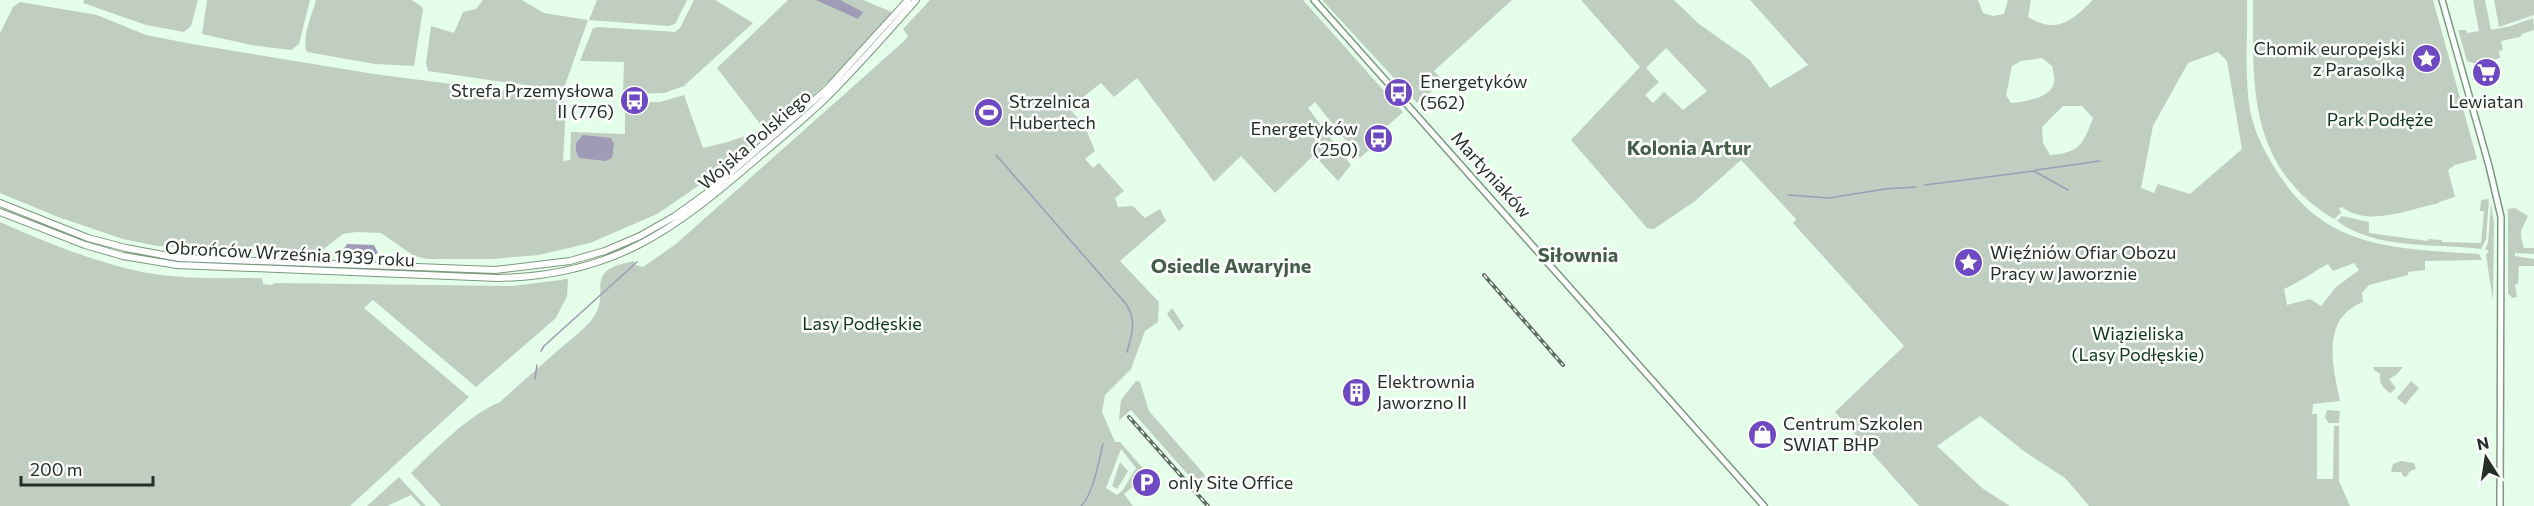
<svg xmlns="http://www.w3.org/2000/svg" width="2534" height="506" viewBox="0 0 2534 506" font-family="Commissioner,sans-serif">
	<style>
		.green { fill: #bfcec1; fill-rule: evenodd }
		.water { fill: #9f9ab5 }
		.lines { fill: none; stroke-linecap: round; stroke-linejoin: round }
		.stream { stroke: #9f9ab5; stroke-width: 1.5 }
		.secondary-casing { stroke: #7c9981; stroke-width: 8 }
		.primary-casing { stroke: #7c9981; stroke-width: 8 }
		.secondary { stroke: #fff; stroke-width: 5 }
		.primary { stroke: #fff; stroke-width: 6 }
		.rail-casing { stroke: #5e6d60; stroke-width: 4 }
		.rail { stroke: #fff; stroke-width: 1.5; stroke-dasharray: 4.5; stroke-linecap: butt }
		.labels { text-anchor: middle; stroke-width: 5; stroke-linejoin: round; paint-order: stroke }
		.poi-label { font-size: 18px; fill: #242f26; stroke: #fff; text-anchor: start }
		.park-label { font-size: 18px; fill: #0d381a; stroke: #fff }
		.street-label { font-size: 18px; fill: #242f26; stroke: #fff }
		.neighbourhood-label { font-size: 20px; font-weight: bold; fill: #445e49; stroke: #fff }
	</style>
	<rect width="100%" height="100%" fill="#e5fee9"/>
	<path class="green" d="M 84,0 L 198,0 L 191,26 L 184,32 L 146,25 L 83,3 Z
		M 207,0 L 310,0 L 299,44 L 291,50 L 251,45 L 202,34 Z
		M 316,0 L 412,0 L 422,7 L 423,10 L 414,66 L 375,64 L 307,52 C 301,39 312,14 316,0 Z
		M 483,0 L 522,0 L 544,13 L 588,20 L 564,88 L 559,90 L 428,71 L 426,63 L 431,26 L 454,33 L 463,12 L 476,9 Z
		M 597,0 L 687,0 L 675,24 L 668,26 L 589,20 Z
		M 694,0 L 715,0 L 753,23 L 684,86 L 664,93 L 623,94 L 624,62 L 580,61 L 593,28 L 599,27 L 675,32 L 680,28 Z
		M 788,0 L 863,0 L 892,12 L 832,78 L 770,135 L 766,132 L 707,180 L 657,214 L 590,243 L 539,255 L 491,259 L 428,259 L 414,256 L 381,233 L 356,232 L 343,234 L 321,251 L 157,246 L 123,239 L 58,217 L 0,193 L 0,33 L 13,7 L 20,2 L 97,15 L 146,35 L 192,44 L 374,74 L 561,98 L 564,101 L 566,107 L 563,161 L 570,160 L 571,132 L 625,134 L 625,103 L 660,102 L 684,95 L 703,148 L 728,142 L 764,129 L 717,68 Z
		M 930,0 L 1303,0 L 1403,112 L 1383,130 L 1385,135 L 1360,158 L 1315,102 L 1308,108 L 1351,165 L 1338,181 L 1314,155 L 1275,193 L 1241,156 L 1214,182 L 1137,78 L 1114,97 L 1101,83 L 1069,108 L 1085,127 L 1095,151 L 1085,159 L 1093,168 L 1099,163 L 1124,191 L 1115,198 L 1118,207 L 1133,206 L 1145,218 L 1160,209 L 1166,221 L 1120,261 L 1159,302 L 1158,322 L 1145,331 L 1131,369 L 1105,395 L 1102,412 L 1115,442 L 1120,442 L 1148,474 L 1124,494 L 1133,506 L 441,506 L 411,473 C 437,448 467,416 500,402 C 521,383 541,365 562,347 C 571,339 582,331 590,322 C 616,292 577,272 634,261 L 635,265 L 643,267 L 676,244 L 903,42 L 908,36 L 903,29 ZM 1121,449 L 1136,468 L 1123,490 L 1117,495 L 1106,488 Z
		M 1322,0 L 1512,0 L 1434,71 L 1444,81 L 1417,103 Z
		M 1581,0 L 1674,0 L 1699,24 L 1750,60 L 1770,88 L 1808,65 L 1750,0 L 1978,0 L 1983,13 L 1993,16 L 2004,14 L 2008,0 L 2031,0 L 2028,17 C 2057,35 2072,20 2093,0 L 2247,0 C 2248,36 2244,74 2250,110 C 2255,135 2266,155 2280,176 C 2329,251 2399,248 2479,254 L 2482,260 L 2425,261 L 2425,270 L 2408,272 L 2408,275 L 2369,285 L 2362,293 L 2363,302 C 2320,319 2333,367 2340,401 L 2313,404 L 2312,414 L 2317,414 L 2317,479 L 2333,479 L 2334,426 L 2339,426 L 2339,481 L 2350,506 L 2089,506 L 2065,478 L 2025,452 L 1980,416 L 1937,446 L 1982,488 L 2010,506 L 1919,506 L 1835,412 L 1904,346 L 1793,223 L 1796,219 L 1741,160 L 1695,201 L 1654,229 L 1647,228 L 1571,140 L 1640,67 ZM 1666,48 L 1707,91 L 1683,110 L 1664,92 L 1653,103 L 1645,95 L 1659,82 L 1646,68 ZM 2218,52 L 2227,61 L 2242,149 L 2190,194 L 2158,184 L 2154,193 L 2141,188 L 2153,126 L 2188,63 ZM 2042,58 L 2052,66 C 2053,71 2055,77 2054,82 C 2052,98 2024,102 2011,103 L 2006,95 L 2012,66 L 2021,61 ZM 2063,106 L 2082,106 L 2093,118 C 2083,144 2080,153 2050,155 L 2043,143 L 2042,127 ZM 2354,263 L 2359,270 L 2336,287 L 2321,306 L 2310,299 L 2287,305 L 2284,289 C 2302,281 2311,273 2328,264 L 2333,271 Z
		M 2253,0 L 2433,0 L 2477,159 L 2455,165 L 2448,170 L 2455,197 L 2439,202 L 2439,203 C 2406,210 2368,227 2342,207 L 2339,208 L 2341,213 L 2334,219 C 2267,178 2254,122 2253,48 L 2259,45 L 2253,44 Z
		M 2473,0 L 2485,0 L 2491,30 L 2511,26 L 2533,18 L 2534,30 L 2522,34 L 2520,37 L 2501,41 L 2503,50 L 2499,51 L 2500,58 L 2477,64 L 2467,61 L 2458,30 L 2466,30 L 2467,33 L 2479,31 Z
		M 2494,0 L 2534,0 L 2534,15 L 2499,27 Z
		M 2489,199 L 2486,239 L 2481,249 C 2435,243 2376,250 2337,221 L 2342,216 L 2369,222 L 2369,233 L 2428,241 L 2428,239 L 2442,240 L 2442,242 L 2481,243 L 2484,211 L 2480,211 L 2481,200 Z
		M 2491,203 L 2494,224 L 2493,301 L 2486,255 L 2489,251 L 2485,249 L 2488,243 Z
		M 2515,208 L 2528,216 C 2520,234 2519,230 2524,248 L 2534,248 L 2534,254 L 2515,253 L 2515,256 L 2534,259 L 2534,266 L 2519,266 L 2518,284 L 2515,284 L 2517,297 L 2513,298 L 2508,294 L 2508,209 Z
		M 0,222 C 42,241 85,258 129,269 C 172,280 219,278 262,278 L 263,284 L 271,285 L 275,283 L 513,286 L 568,279 L 567,296 L 556,318 L 476,387 L 373,300 L 364,308 L 469,397 L 350,506 L 0,506 Z
		M 1172,308 L 1184,326 L 1179,331 L 1167,314 Z
		M 2373,367 L 2403,367 L 2396,375 L 2389,379 L 2396,388 L 2391,393 C 2383,389 2379,383 2380,374 L 2374,370 Z
		M 1136,381 L 1140,382 L 1149,411 L 1204,474 L 1205,478 L 1197,485 L 1131,410 L 1119,420 L 1121,400 Z
		M 2411,381 L 2419,388 L 2405,405 L 2397,398 Z
		M 2327,410 L 2340,411 L 2339,423 L 2329,423 L 2325,418 Z
		M 2401,461 L 2414,463 L 2416,469 L 2410,471 L 2406,477 L 2403,476 L 2401,472 L 2391,472 L 2393,464 Z
		M 1120,462 L 1128,471 L 1117,489 L 1112,486 Z
		M 399,477 L 426,506 L 421,506 L 411,495 L 387,506 L 367,506 Z"/>
	<path class="water" d="M 816,0 L 840,0 L 863,12 L 858,19 Z
		M 583,135 L 611,138 L 614,144 L 612,158 L 605,161 L 579,158 L 576,152 L 576,143 Z
		M 347,244 L 374,245 L 378,253 L 372,256 L 347,256 L 343,250 Z"/>
	<g class="lines">
		<path class="stream" d="M 996,155 L 1126,304 C 1137,321 1132,334 1127,352
			M 2036,170 L 2100,161
			M 1925,185 L 2034,171 L 2068,190
			M 1788,195 L 1829,198 L 1885,189 L 1915,187
			M 541,351 L 544,346 L 637,262
			M 535,379 L 537,365
			M 1081,506 C 1093,495 1099,460 1103,444"/>
		<defs>
			<path id="secondary" d="M 1314,0 L 1764,506
				M 2442,0 L 2489,166 L 2501,217 L 2500,506"/>
			<path id="primary" d="M 0,203 L 88,238 L 126,248 L 179,258 L 495,270 L 570,261 L 605,251 L 640,236 L 675,216 L 707,193 L 827,89 L 908,0
				M 0,212 L 85,245 L 123,256 L 177,265 L 498,278 C 612,276 673,231 755,160 C 780,139 804,119 827,97 C 858,66 887,33 916,0"/>
		</defs>
		<use href="#secondary" class="secondary-casing"/>
		<use href="#primary" class="primary-casing"/>
		<use href="#secondary" class="secondary"/>
		<use href="#primary" class="primary"/>
		<defs>
			<path id="rail" d="M 1484,275 L 1563,365
				M 1129,417 L 1208,506"/>
		</defs>
		<use href="#rail" class="rail-casing"/>
		<use href="#rail" class="rail"/>
	</g>
	<defs>
		<symbol id="sight-disc" viewBox="-11 -11 22 22"><circle r="9.5" fill="#6e49c2" stroke="#fff"/><path d="M0-6L1.8-2.2L6-1.7L2.9 1.2L3.7 5.4L0 3.3L-3.7 5.4L-2.9 1.2L-6-1.7L-1.8-2.2Z" fill="#fff"/></symbol>
		<symbol id="supermarket-disc" viewBox="-11 -11 22 22"><circle r="9.5" fill="#6e49c2" stroke="#fff"/><path d="M-6-5.5h2.5l.6 2H6L4.5 2H-2.5L-4.4-4H-6ZM-1.5 3.2a1.3 1.3 0 1 0 .1 0ZM3 3.2a1.3 1.3 0 1 0 .1 0Z" fill="#fff"/></symbol>
		<symbol id="bus-disc" viewBox="-11 -11 22 22"><circle r="9.5" fill="#6e49c2" stroke="#fff"/><path d="M-5-6H5V4H4V6H2V4H-2V6H-4V4H-5ZM-3.5-4V0h7V-4ZM-3.5 1.2v1.5H-2V1.2ZM2 1.2v1.5H3.5V1.2Z" fill="#fff"/></symbol>
		<symbol id="stadium-disc" viewBox="-11 -11 22 22"><circle r="9.5" fill="#6e49c2" stroke="#fff"/><path d="M0-5a6.5 5 0 1 0 0 10a6.5 5 0 1 0 0-10ZM-3.5-1.8h7v3.6h-7Z" fill="#fff"/></symbol>
		<symbol id="building-disc" viewBox="-11 -11 22 22"><circle r="9.5" fill="#6e49c2" stroke="#fff"/><path d="M-4-6H4V6H1V3H-1V6H-4ZM-2.5-4.3h1.7v1.8h-1.7ZM.8-4.3h1.7v1.8H.8ZM-2.5-1h1.7V.8h-1.7ZM.8-1h1.7V.8H.8Z" fill="#fff"/></symbol>
		<symbol id="shop-disc" viewBox="-11 -11 22 22"><circle r="9.5" fill="#6e49c2" stroke="#fff"/><path d="M-5-2.5h2.3a2.7 3.5 0 0 1 5.4 0H5L5.5 6h-11ZM-1.5-2.5h3a1.5 2.3 0 0 0-3 0Z" fill="#fff"/></symbol>
		<symbol id="parking-disc" viewBox="-11 -11 22 22"><circle r="9.5" fill="#6e49c2" stroke="#fff"/><path d="M-3.5-5.5H1a3.5 3.5 0 0 1 0 7H-1V5.5H-3.5ZM-1-3.4V-.6H.8a1.4 1.4 0 0 0 0-2.8Z" fill="#fff"/></symbol>
	</defs>
	<g fill-rule="evenodd">
		<use href="#sight-disc" x="2410" y="42" width="33" height="33"/>
		<use href="#supermarket-disc" x="2470" y="56" width="33" height="33"/>
		<use href="#bus-disc" x="1382" y="76" width="33" height="33"/>
		<use href="#bus-disc" x="618" y="84" width="33" height="33"/>
		<use href="#stadium-disc" x="972" y="96" width="33" height="33"/>
		<use href="#bus-disc" x="1362" y="122" width="33" height="33"/>
		<use href="#sight-disc" x="1952" y="246" width="33" height="33"/>
		<use href="#building-disc" x="1340" y="376" width="33" height="33"/>
		<use href="#shop-disc" x="1746" y="418" width="33" height="33"/>
		<use href="#parking-disc" x="1130" y="466" width="33" height="33"/>
	</g>
	<g class="labels">
		<g class="poi-label">
			<text x="2405" y="55" text-anchor="end">Chomik europejski<tspan x="2405" dy="21">z Parasolką</tspan></text>
			<text x="1420" y="88">Energetyków<tspan x="1420" dy="21">(562)</tspan></text>
			<text x="614" y="97" text-anchor="end">Strefa Przemysłowa<tspan x="614" dy="21">II (776)</tspan></text>
			<text x="1009" y="108">Strzelnica<tspan x="1009" dy="21">Hubertech</tspan></text>
			<text x="2486" y="108" text-anchor="middle">Lewiatan</text>
			<text x="1358" y="135" text-anchor="end">Energetyków<tspan x="1358" dy="21">(250)</tspan></text>
			<text x="1990" y="259">Więźniów Ofiar Obozu<tspan x="1990" dy="21">Pracy w Jaworznie</tspan></text>
			<text x="1377" y="388">Elektrownia<tspan x="1377" dy="21">Jaworzno II</tspan></text>
			<text x="1783" y="430">Centrum Szkolen<tspan x="1783" dy="21">SWIAT BHP</tspan></text>
			<text x="1168" y="489">only Site Office</text>
		</g>
		<g class="park-label">
			<text x="2380" y="126">Park Podłęże</text>
			<text x="862" y="330">Lasy Podłęskie</text>
			<text x="2138" y="340">Wiązieliska<tspan x="2138" dy="21">(Lasy Podłęskie)</tspan></text>
		</g>
		<g class="street-label">
			<text transform="translate(755 140) rotate(-41)" y="6">Wojska Polskiego</text>
			<text transform="translate(1491 175) rotate(48)" y="6">Martyniaków</text>
			<text transform="translate(290 254) rotate(3)" y="6">Obrońców Września 1939 roku</text>
		</g>
		<g class="neighbourhood-label">
			<text x="1689" y="155">Kolonia Artur</text>
			<text x="1578" y="262">Siłownia</text>
			<text x="1231" y="273">Osiedle Awaryjne</text>
		</g>
	</g>
	<g transform="translate(2486 458) rotate(348)" stroke="#ffffff" stroke-width="4.5" paint-order="stroke">
	<path d="M0-4.5L10 22L0 15L-10 22Z" fill="#242f26"/>
	<text y="-9" font-size="16" font-weight="bold" text-anchor="middle" fill="#242f26">N</text>
	</g>
	<path d="M21 476v9h132v-9" fill="none" stroke="#242f26" stroke-width="3"/>
	<text x="30" y="476" font-size="18" fill="#242f26" stroke="#ffffff" stroke-width="4.5" paint-order="stroke">200 m</text>
</svg>
